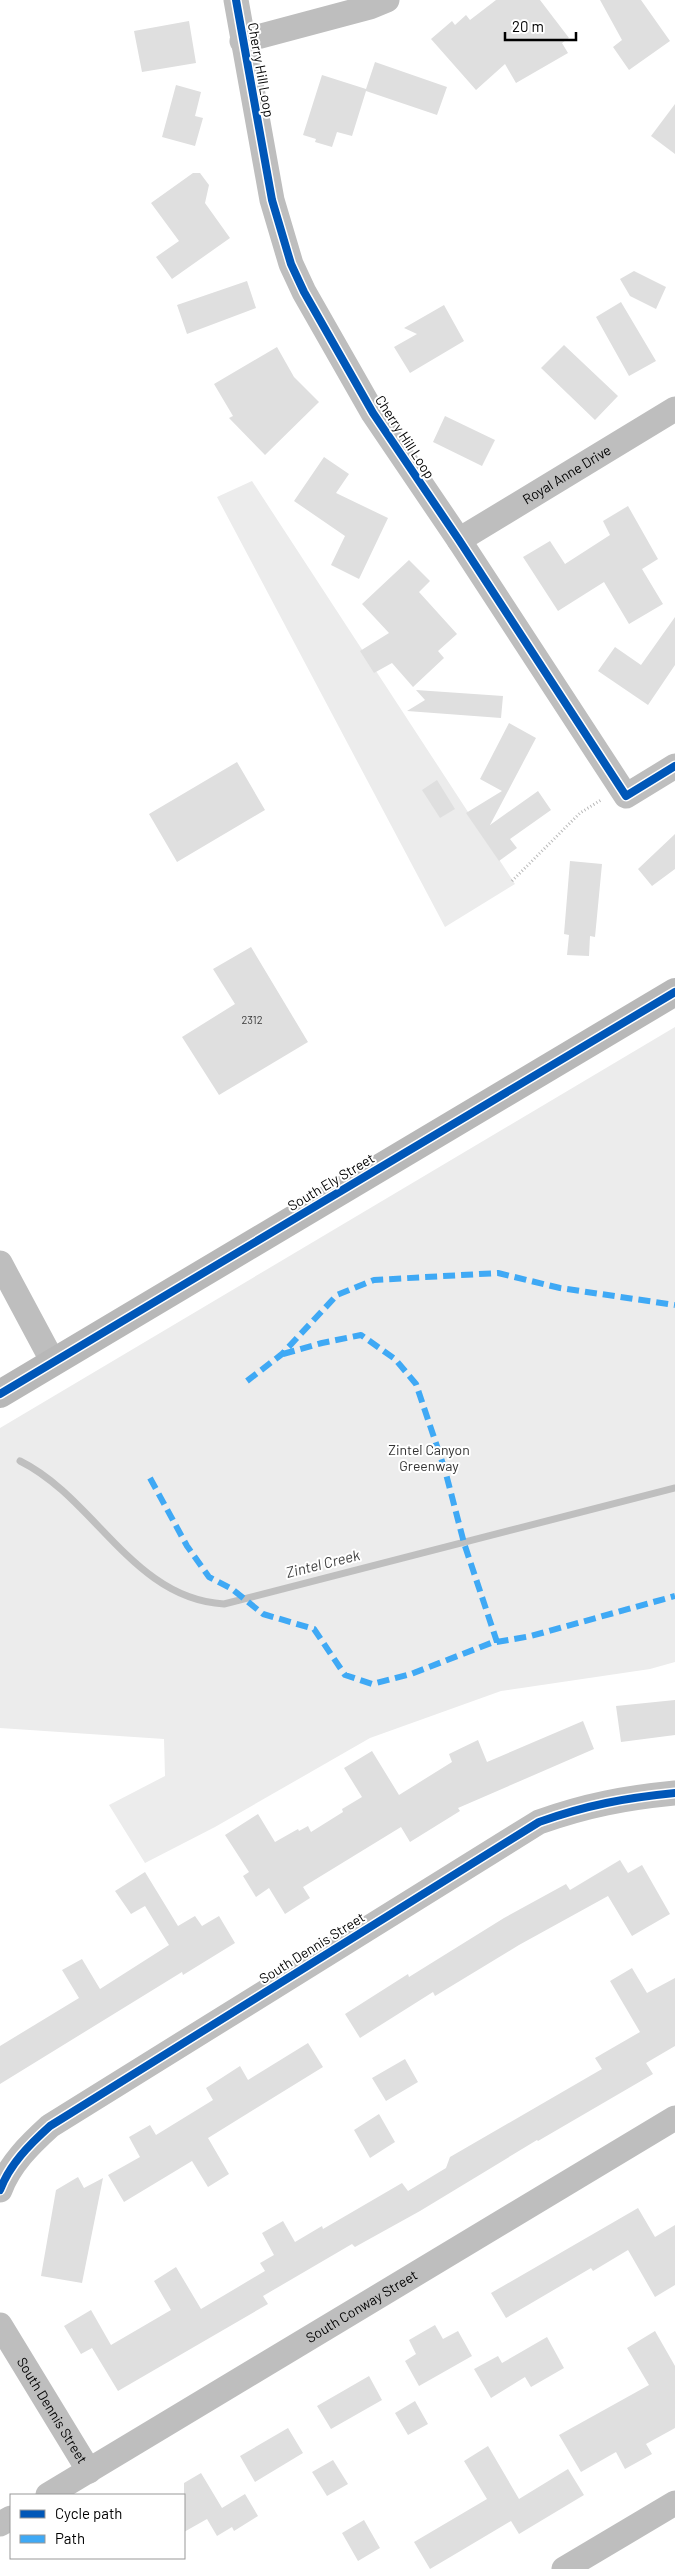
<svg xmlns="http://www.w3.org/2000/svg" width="675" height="2569" viewBox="0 0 675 2569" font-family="Barlow,sans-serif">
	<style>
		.green { fill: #ececec }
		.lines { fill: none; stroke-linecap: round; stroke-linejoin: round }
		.stream { stroke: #bfbfbf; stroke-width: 7 }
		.building { fill: #dfdfdf }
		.path { stroke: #b9b9b9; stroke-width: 3; stroke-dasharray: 1 2.5; stroke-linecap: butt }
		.street { stroke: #bebebe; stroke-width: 25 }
		.secondary { stroke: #b8b8b8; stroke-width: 28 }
		.quiet { stroke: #3fa9f5; stroke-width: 6; stroke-dasharray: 12 6; stroke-linecap: butt }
		.cycleway-casing { stroke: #fff; stroke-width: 11 }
		.cycleway { stroke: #0057b8; stroke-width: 8 }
		.labels { text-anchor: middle; stroke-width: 4; stroke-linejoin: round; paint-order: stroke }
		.number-label { font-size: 11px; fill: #383838 }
		.street-label { font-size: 14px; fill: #000; stroke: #fff }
		.park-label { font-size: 14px; fill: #333; stroke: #fff }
		.water-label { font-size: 15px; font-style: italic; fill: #444; stroke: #fff }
	</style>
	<rect width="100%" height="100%" fill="#fff"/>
	<path class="green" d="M 252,481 L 515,884 L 445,927 L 217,497 Z
		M 675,1027 L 675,1662 L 650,1669 L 501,1691 L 370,1738 L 215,1827 L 145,1863 L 109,1805 L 165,1776 L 164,1739 L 0,1728 L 0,1428 Z"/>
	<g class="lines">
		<path class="stream" d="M 20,1461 C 95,1498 133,1599 224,1604 L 675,1488"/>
	</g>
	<path class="building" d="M 496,0 L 540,0 L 569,38 L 562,43 L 568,53 L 516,83 L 505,64 L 476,90 L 431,39 L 452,21 L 455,25 L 466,15 L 470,20 Z
		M 600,0 L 641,0 L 670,41 L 629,70 L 613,47 L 622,40 Z
		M 189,21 L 196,63 L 142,72 L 134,31 Z
		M 375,62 L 447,87 L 437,115 L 366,91 L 352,136 L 337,132 L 332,147 L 315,142 L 316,139 L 303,135 L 322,75 L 366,89 Z
		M 176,85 L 201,92 L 195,116 L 203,118 L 195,146 L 162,137 Z
		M 675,104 L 675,154 L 651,136 Z
		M 193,173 L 200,173 L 209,185 L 205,203 L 230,238 L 172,279 L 156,257 L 179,241 L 151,203 Z
		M 634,271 L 666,287 L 656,309 L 630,296 L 620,279 Z
		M 247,281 L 256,308 L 187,334 L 177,305 Z
		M 621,302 L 656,361 L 629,376 L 596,317 Z
		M 444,305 L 464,341 L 410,373 L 394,347 L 417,334 L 404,328 Z
		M 564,345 L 618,396 L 595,420 L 541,368 Z
		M 277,347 L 294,377 L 319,402 L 265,455 L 229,418 L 233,416 L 214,384 Z
		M 445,416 L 495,440 L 482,466 L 433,442 Z
		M 324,457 L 349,474 L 336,493 L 388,518 L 359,579 L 331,565 L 345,536 L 294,501 Z
		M 628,506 L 658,559 L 642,569 L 663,604 L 629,624 L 604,582 L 558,611 L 523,557 L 550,541 L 565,564 L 610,535 L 603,521 Z
		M 409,560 L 430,581 L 419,592 L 457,634 L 438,651 L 444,658 L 413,687 L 392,663 L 374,673 L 360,651 L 389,633 L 362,604 Z
		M 675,617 L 675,665 L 648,705 L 598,671 L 615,647 L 641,665 Z
		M 416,690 L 503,696 L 501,718 L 407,711 L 425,700 Z
		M 509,723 L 536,738 L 490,825 L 538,791 L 551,810 L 510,839 L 517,848 L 499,861 L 466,813 L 502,791 L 480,779 Z
		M 237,762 L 265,810 L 177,862 L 149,814 Z
		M 437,780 L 455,809 L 440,818 L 422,790 Z
		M 675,834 L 675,869 L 652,886 L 638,869 Z
		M 570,861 L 602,864 L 595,937 L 590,936 L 589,956 L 567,955 L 569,935 L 564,934 Z
		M 251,947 L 308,1042 L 219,1095 L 182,1037 L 235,1004 L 213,969 Z
		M 675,1700 L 675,1735 L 621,1742 L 616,1706 Z
		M 583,1721 L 594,1749 L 458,1808 L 460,1811 L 410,1842 L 401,1827 L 303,1887 L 310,1898 L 285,1914 L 269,1888 L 256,1897 L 243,1876 L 249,1872 L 225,1835 L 258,1814 L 275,1842 L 298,1829 L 299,1831 L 308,1826 L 311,1832 L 343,1812 L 342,1809 L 362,1797 L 344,1768 L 372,1751 L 399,1795 L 452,1762 L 449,1754 L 478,1740 L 487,1762 Z
		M 620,1860 L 628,1873 L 642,1865 L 670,1914 L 632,1936 L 608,1896 L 519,1945 L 435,1996 L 433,1992 L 360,2038 L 345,2014 L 408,1974 L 409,1977 L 504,1918 L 566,1884 L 570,1890 Z
		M 145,1872 L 178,1926 L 195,1916 L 202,1926 L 219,1916 L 235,1943 L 183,1975 L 182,1972 L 0,2084 L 0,2046 L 79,1998 L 62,1970 L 82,1959 L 100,1989 L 169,1945 L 145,1906 L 131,1914 L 115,1891 Z
		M 632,1968 L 647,1993 L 675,1978 L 675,2046 L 646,2063 L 653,2074 L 538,2141 L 537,2140 L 420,2211 L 355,2247 L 352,2244 L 263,2296 L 268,2304 L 118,2391 L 92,2348 L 81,2354 L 64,2326 L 91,2310 L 111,2345 L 171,2310 L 154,2281 L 176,2267 L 201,2309 L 265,2271 L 260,2263 L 274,2255 L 262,2233 L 283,2221 L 295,2242 L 322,2226 L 323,2229 L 402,2183 L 408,2191 L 446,2168 L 450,2157 L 602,2069 L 595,2058 L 640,2032 L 610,1981 Z
		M 308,2043 L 323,2067 L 208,2138 L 229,2174 L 208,2187 L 192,2161 L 124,2202 L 108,2175 L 140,2157 L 129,2137 L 150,2125 L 156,2135 L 213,2100 L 206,2088 L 240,2066 L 248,2080 Z
		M 405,2059 L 418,2082 L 386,2101 L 372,2078 Z
		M 379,2114 L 395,2142 L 370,2158 L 354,2130 Z
		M 78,2177 L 84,2188 L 103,2178 L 82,2283 L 41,2276 L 56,2190 Z
		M 638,2208 L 655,2237 L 675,2225 L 675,2285 L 655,2297 L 628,2250 L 593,2271 L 591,2268 L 506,2318 L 491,2293 Z
		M 435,2325 L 443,2339 L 458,2331 L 472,2356 L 419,2386 L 405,2361 L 416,2354 L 409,2340 Z
		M 655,2331 L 675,2366 L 675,2428 L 646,2444 L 652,2454 L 625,2469 L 616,2452 L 581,2472 L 559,2435 L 649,2385 L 627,2348 Z
		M 547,2337 L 564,2368 L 531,2387 L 525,2377 L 491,2398 L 474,2369 L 498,2356 L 502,2363 Z
		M 369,2376 L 382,2400 L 331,2429 L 317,2406 Z
		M 415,2401 L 428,2424 L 408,2435 L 395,2413 Z
		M 288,2428 L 303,2453 L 255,2482 L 240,2456 Z
		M 488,2446 L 519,2499 L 568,2469 L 584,2495 L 519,2534 L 511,2521 L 430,2569 L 414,2542 L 487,2499 L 464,2461 Z
		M 333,2460 L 348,2484 L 327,2496 L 312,2472 Z
		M 201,2473 L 222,2508 L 245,2494 L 258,2516 L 234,2531 L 232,2527 L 217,2536 L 207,2519 L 184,2532 L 184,2483 Z
		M 364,2520 L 380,2548 L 358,2561 L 342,2533 Z"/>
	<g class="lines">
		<path class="path" d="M 512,881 L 580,813 L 601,800"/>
		<g class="street">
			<path d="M 236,0 L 272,200 L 291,264 L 304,292 L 373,413 L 459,540 L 626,796 L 675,766"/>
			<path d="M 242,41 L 370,7 L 387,0"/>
			<path id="s1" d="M 459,540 L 675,409"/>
			<path d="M 0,1263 L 53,1362"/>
			<path d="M 0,2190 C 10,2164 29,2145 50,2126 L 539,1822 C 587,1805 625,1798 675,1793"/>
			<path id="s2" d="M 0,2325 L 89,2471"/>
			<path id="s3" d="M 48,2495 L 675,2118"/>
			<path d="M 0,2524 L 11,2518"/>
			<path d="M 564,2569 L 675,2503"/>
		</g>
		<path class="secondary" d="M 0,1394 L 675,992"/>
		<path class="quiet" d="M 283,1354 L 322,1343 L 361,1335 L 395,1359 L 416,1384 L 445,1470 L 464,1543 L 497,1642
			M 247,1381 L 282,1354 L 337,1295 L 374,1280 L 498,1273 L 560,1288 L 675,1305
			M 150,1478 L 187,1546 L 209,1577 L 232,1589 L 263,1614 L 314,1629 L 345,1675 L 372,1684 L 411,1674 L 491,1643 L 531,1636 L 675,1596"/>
		<defs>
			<path id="cycleway" d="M 236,0 L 272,200 L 291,264 L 304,292 L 373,413 L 459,540 L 626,796 L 675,766
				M 0,1394 L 675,992
				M 0,2190 C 10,2164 29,2145 50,2126 L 539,1822 C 587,1805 625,1798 675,1793"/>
		</defs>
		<use href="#cycleway" class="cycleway-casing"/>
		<use href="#cycleway" class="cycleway"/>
	</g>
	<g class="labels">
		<g class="number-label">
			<text x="252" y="1024">2312</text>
		</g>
		<g class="street-label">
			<text transform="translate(261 70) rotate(80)" y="5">Cherry Hill Loop</text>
			<text transform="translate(405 437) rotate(57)" y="5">Cherry Hill Loop</text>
			<text dy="5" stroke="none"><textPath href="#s1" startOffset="126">Royal Anne Drive</textPath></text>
			<text transform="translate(331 1182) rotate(-31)" y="5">South Ely Street</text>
			<text transform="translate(312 1948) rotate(-32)" y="5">South Dennis Street</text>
			<text dy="5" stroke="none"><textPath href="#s3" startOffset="366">South Conway Street</textPath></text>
			<text dy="5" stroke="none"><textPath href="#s2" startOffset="100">South Dennis Street</textPath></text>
		</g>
		<g class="park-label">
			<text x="429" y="1455">Zintel Canyon<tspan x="429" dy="16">Greenway</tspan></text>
		</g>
		<g class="water-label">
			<text transform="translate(323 1564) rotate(-14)" y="5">Zintel Creek</text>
		</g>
	</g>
	<rect x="10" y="2494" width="175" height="65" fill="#ffffff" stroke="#999999"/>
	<rect x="20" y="2510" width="25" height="8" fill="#0057b8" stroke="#999999"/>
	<text x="55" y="2519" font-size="15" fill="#000000">Cycle path</text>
	<rect x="20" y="2535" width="25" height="8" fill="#3fa9f5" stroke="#999999"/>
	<text x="55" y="2544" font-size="15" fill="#000000">Path</text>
	<path d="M505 32v8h71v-8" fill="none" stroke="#000000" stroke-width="2.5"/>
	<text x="512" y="32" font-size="15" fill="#000000" stroke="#ffffff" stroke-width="4" paint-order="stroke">20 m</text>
</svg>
